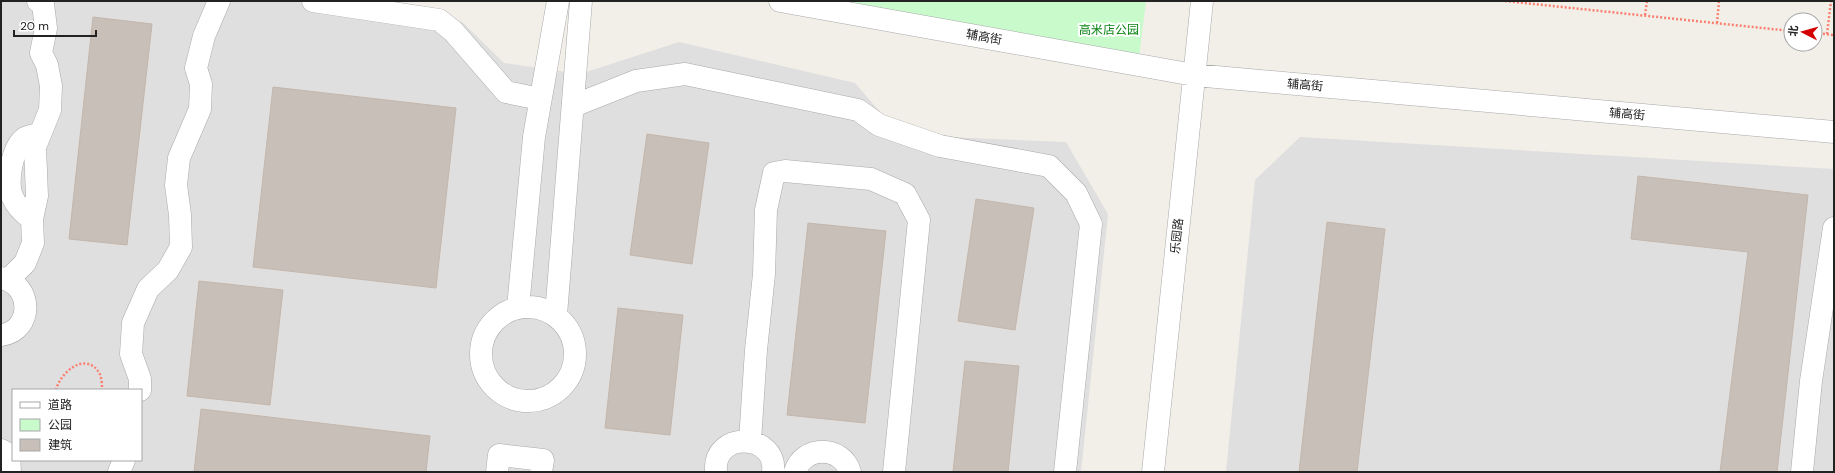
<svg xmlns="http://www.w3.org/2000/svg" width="1835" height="473" viewBox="0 0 1835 473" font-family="'DM Sans','Noto Sans SC',sans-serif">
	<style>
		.residential { fill: #e0dfdf; fill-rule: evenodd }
		.park { fill: #c8facc }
		.building { fill: #c7bfb8; stroke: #c4b6ab }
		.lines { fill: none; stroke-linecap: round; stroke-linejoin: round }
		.minor-casing { stroke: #a9a9a9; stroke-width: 23 }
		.path { stroke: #fa8072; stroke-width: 2.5; stroke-dasharray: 2 2; stroke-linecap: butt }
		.minor { stroke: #fff; stroke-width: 22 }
		.labels { text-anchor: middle; stroke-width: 4; stroke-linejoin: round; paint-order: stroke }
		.park-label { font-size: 12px; fill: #0c8416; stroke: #fff }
		.street-label { font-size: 12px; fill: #222; stroke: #fff }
	</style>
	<rect width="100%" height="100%" fill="#f2efe9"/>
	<path class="residential" d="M 1,1 L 368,1 L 462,22 L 504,63 L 580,74 L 679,42 L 855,83 L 900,135 L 1066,142 L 1108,214 L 1081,472 L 1,472 ZM 13,390 L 141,390 L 141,460 L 13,460 Z
		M 1300,137 L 1834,169 L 1834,472 L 1226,472 L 1255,180 Z"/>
	<path class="park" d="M 780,1 L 1146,1 L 1138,65 Z"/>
	<path class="building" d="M 93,17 L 152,24 L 127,245 L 69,239 Z
		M 273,87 L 456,108 L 436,288 L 253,267 Z
		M 647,134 L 709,143 L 692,264 L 630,255 Z
		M 1638,176 L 1808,195 L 1777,472 L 1720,472 L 1748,252 L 1631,239 Z
		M 976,199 L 1034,208 L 1015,330 L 958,321 Z
		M 1327,222 L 1385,229 L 1357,472 L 1299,472 Z
		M 808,223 L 886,231 L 865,423 L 787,415 Z
		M 199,281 L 283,290 L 270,405 L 187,396 Z
		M 618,308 L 683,315 L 670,435 L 605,428 Z
		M 965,361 L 1019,366 L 1008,472 L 953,472 Z
		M 201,409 L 430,436 L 426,472 L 194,472 Z"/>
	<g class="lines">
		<defs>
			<path id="minor" d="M 313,1 L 439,20 L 453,31 L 506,92 L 540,99
				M 780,1 L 1194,75 L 1834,132
				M 573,106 L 636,81 L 685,74 L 858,110 L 879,125 L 940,146 L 1049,166 L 1076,193 L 1091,224 L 1065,472
				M 32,219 C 23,213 16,206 12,196 C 6,183 12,147 25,138 C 29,136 35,135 40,134
				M 1,278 C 33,284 34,331 1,335
				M 8,280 L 25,263 L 33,243 L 32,219 L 37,196 L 35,147 L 50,110 L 51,86 L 47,65 L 41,53 L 46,28 L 43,4 L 38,1
				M481 354a47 47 0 1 1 94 0a47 47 0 1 1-94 0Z
				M 518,308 L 534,137 L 558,1
				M 556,315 L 581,1
				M 140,390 L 140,379 L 131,354 L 133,323 L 148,289 L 168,270 L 181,247 L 180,215 L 176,185 L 179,158 L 200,109 L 201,84 L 196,68 L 204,36 L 219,1
				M 750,441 L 756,350 L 764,274 L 766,210 L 774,173 L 785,171 L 871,179 L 905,194 L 919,220 L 894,472
				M 1,450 L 9,454 L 10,472
				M 119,472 L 124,460
				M 497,472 L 499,455 L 543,460 L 541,472
				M 716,472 C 712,430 778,433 773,472
				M 795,472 C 803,445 842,445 850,472
				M 1153,472 L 1202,1
				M 1802,472 L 1811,381 L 1834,228"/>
		</defs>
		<use href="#minor" class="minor-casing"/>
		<path class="path" d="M 1505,1 L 1791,31
			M 1645,15 L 1647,1
			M 1717,23 L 1719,1
			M 1815,33 L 1834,35
			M 1827,34 L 1831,1
			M 56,390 C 60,373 84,352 98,371 C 102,376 102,385 102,390"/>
		<use href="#minor" class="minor"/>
	</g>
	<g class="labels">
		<g class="park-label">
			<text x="1109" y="34">高米店公园</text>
		</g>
		<g class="street-label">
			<text transform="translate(984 37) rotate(10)" y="4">辅高街</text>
			<text transform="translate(1305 85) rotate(5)" y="4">辅高街</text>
			<text transform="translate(1627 114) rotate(5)" y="4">辅高街</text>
			<text transform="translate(1177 236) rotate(-84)" y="4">乐园路</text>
		</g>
	</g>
	<rect width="1835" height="473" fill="none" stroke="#222222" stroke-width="4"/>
	<rect x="12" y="389" width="130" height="72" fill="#ffffff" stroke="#a7a7a7"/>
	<rect x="20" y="402" width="20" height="6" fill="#ffffff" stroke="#a7a7a7"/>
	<text x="48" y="409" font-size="12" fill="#222222">道路</text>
	<rect x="20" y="419" width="20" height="12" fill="#c8facc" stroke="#a7a7a7"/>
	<text x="48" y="429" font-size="12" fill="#222222">公园</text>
	<rect x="20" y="439" width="20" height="12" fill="#c7bfb8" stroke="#a7a7a7"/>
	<text x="48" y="449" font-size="12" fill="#222222">建筑</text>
	<g transform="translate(1803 32) rotate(276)"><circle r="19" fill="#ffffff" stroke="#a7a7a7"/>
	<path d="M0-3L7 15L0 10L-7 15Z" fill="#d40000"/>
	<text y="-6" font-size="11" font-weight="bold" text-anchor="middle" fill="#222222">北</text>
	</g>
	<path d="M14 30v6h82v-6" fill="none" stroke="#222222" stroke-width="2"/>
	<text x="20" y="30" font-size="12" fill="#222222" stroke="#ffffff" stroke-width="3" paint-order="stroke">20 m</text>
</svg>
